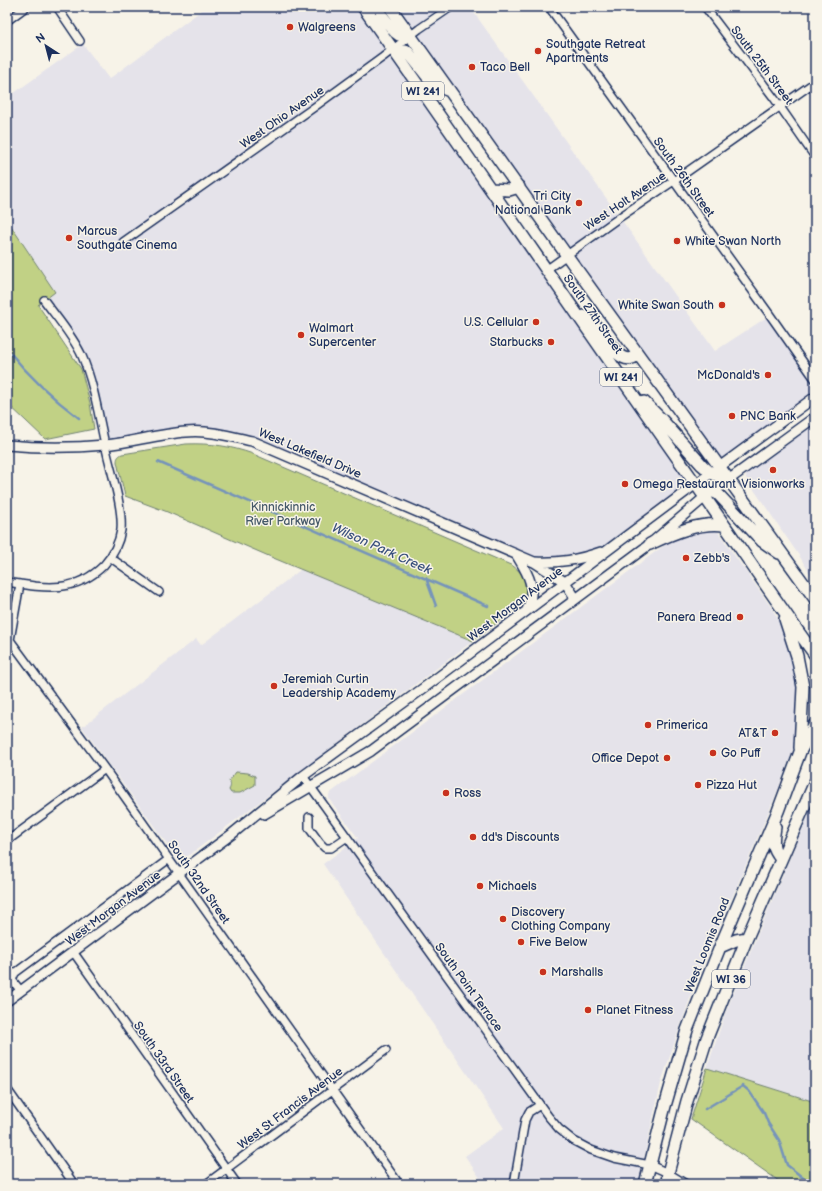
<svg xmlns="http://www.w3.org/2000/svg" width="822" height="1191" viewBox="0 0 822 1191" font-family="'Balsamiq Sans',sans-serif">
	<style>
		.built { fill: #e5e3ea }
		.green { fill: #c1d185; stroke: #6e8072 }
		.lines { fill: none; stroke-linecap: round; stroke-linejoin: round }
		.stream { stroke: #7493bb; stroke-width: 2.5 }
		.minor-casing { stroke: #1b2f5e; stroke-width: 10 }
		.tertiary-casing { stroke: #1b2f5e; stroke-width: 12 }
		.primary-casing { stroke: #1b2f5e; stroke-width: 14 }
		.minor { stroke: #f7f3e8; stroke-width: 7 }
		.tertiary { stroke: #f7f3e8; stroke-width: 9 }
		.primary { stroke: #f7f3e8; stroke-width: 11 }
		.poi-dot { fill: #c8321e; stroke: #f7f3e8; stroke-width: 1.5 }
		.labels { text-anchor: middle; stroke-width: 3; stroke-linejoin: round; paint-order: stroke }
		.shield { fill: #f7f3e8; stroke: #5d6a87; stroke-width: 1 }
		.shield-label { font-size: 11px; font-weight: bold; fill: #1b2f5e }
		.poi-label { font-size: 12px; fill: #1b2f5e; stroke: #f7f3e8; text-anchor: start }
		.street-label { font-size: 12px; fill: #1b2f5e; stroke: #f7f3e8 }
		.park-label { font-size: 12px; fill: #445868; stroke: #f7f3e8 }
		.water-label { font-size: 13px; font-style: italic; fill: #39507d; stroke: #f7f3e8 }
	</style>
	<rect width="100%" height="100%" fill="#f7f3e8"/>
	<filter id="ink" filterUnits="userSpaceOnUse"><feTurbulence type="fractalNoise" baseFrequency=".025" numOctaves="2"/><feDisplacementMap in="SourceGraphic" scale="8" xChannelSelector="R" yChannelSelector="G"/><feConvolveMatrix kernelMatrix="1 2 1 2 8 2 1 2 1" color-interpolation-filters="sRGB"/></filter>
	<g filter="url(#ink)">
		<path class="built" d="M 206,7 L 363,7 L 696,484 L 610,548 L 586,557 L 534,562 L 252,441 L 218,433 L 105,445 L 81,354 L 44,300 L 55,291 L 7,219 L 7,98 L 83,44 L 109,79 Z
			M 390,7 L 470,7 L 715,351 L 770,315 L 815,379 L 815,397 L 719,467 Z
			M 815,423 L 815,582 L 800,557 L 746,478 L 746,474 L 749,470 Z
			M 707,529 L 714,530 L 718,532 L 771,607 L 781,624 L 788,641 L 795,663 L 799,692 L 795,736 L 792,753 L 777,792 L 696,982 L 677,1035 L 661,1083 L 638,1184 L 484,1184 L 465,1156 L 504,1128 L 323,864 L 358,838 L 329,799 L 329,794 L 670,541 L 674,539 Z
			M 303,568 L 473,641 L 180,862 L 82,727 L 196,639 L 201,645 Z
			M 815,799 L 815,1102 L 707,1068 L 725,1014 L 757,936 Z"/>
		<path class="green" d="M 7,220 L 55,292 L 38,305 L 81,369 L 90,403 L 94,429 L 45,439 L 7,403 Z
			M 186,444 C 211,443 230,446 253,454 L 513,566 C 528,577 532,591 519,606 L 473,641 L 271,557 L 165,511 L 125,496 L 117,462 C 117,458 118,456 122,454 Z
			M 236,772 L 248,773 L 255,776 L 255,785 L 240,793 L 231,793 L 229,790 C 231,786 231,785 229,781 Z
			M 707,1068 L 815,1102 L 815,1184 L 783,1184 L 691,1119 Z"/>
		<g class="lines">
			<path class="stream" d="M 7,349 C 28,375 52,398 79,418
				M 158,462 L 488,606
				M 426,578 L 436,606
				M 705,1109 L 743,1086 L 749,1091 L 764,1113 L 768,1123 L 779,1140 L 787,1165 L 807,1181 L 815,1181"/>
			<defs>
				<path id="minor" d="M 57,7 L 80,41
					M 549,7 L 770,315 L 815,379
					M 705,7 L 774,98 L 815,157
					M 7,21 L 26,7
					M 123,242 L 313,108 L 383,57 L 419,29 L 451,7
					M 546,270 L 620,217 L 681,176 L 815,82
					M 111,558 L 159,592
					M 7,582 C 44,588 75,594 104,565 C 112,556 119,543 121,530 C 123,508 112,475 107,453 C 99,420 95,386 82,356 C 73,336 57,318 44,300
					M 20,584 L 10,640 L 105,769 L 399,1184
					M 303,776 L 548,1116 L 559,1129 L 574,1141 L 591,1150 L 614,1158 L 650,1165 L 668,1173 L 686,1184
					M 309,817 L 309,828 L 320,843 L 325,848 L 331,848 L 347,837
					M 7,841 L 105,769
					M 74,953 L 237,1184
					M 21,991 L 12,980 L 15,973 L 169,859
					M 7,1089 L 74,1184
					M 206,1184 L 386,1050
					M 514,1184 L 525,1120 L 529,1112 L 540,1105"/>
				<path id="tertiary" d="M 7,445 C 40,448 72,448 105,445 C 132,442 159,434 186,432 C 209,430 230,436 252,441 L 534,562 L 565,582 L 576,599
					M 516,554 C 528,574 537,586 527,610
					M 535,562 C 560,563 578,560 601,552
					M 264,814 L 371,751 L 650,544 L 705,497 L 815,417
					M 7,1001 L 232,834 L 303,776 L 425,687 L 696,484 L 815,397"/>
				<path id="primary" d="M 363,7 C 473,162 580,320 690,476 C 732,535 772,596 815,655
					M 375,7 L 395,32 L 399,35 L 410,36
					M 390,7 L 573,264 L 815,599
					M 393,50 L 405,51 L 408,52 L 434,85 L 450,91
					M 491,189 L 509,190 L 519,187
					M 584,316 C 589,321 596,325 600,331 C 607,340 619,363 632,358 C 634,358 636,356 638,355
					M 644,402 L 661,419 L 702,465 L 711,473 L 729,480
					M 696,484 L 718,494 L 762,541 L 779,553
					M 650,544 C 673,533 699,522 724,525
					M 785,619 L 797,656 L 803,687 L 800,748
					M 775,827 C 773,841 771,848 781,859
					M 720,947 L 736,940 L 747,938
					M 645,1184 L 665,1106 L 687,1030 L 720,947 L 778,811 L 800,752 L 815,724
					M 667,1184 L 668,1173 L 687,1101 L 707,1038 L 747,938 L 815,782"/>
			</defs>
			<use href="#minor" class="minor-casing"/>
			<use href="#tertiary" class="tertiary-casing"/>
			<use href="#primary" class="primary-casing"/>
			<use href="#minor" class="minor"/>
			<use href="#tertiary" class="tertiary"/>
			<use href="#primary" class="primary"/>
		</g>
	</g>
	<g class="poi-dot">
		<circle cx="290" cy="27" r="4"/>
		<circle cx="538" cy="51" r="4"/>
		<circle cx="472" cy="67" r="4"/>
		<circle cx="579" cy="203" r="4"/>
		<circle cx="69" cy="238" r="4"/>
		<circle cx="677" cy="241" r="4"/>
		<circle cx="722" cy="305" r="4"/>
		<circle cx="536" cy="322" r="4"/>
		<circle cx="301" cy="335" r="4"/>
		<circle cx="551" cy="342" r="4"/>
		<circle cx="768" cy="375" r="4"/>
		<circle cx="732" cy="416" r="4"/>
		<circle cx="773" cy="470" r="4"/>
		<circle cx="625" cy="484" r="4"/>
		<circle cx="686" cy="558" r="4"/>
		<circle cx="740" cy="617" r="4"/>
		<circle cx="274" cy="686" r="4"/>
		<circle cx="648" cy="725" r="4"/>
		<circle cx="775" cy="733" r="4"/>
		<circle cx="713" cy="753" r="4"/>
		<circle cx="667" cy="758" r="4"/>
		<circle cx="698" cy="785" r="4"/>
		<circle cx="446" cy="793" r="4"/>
		<circle cx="473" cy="837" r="4"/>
		<circle cx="480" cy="886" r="4"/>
		<circle cx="503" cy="919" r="4"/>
		<circle cx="521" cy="942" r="4"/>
		<circle cx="543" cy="972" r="4"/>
		<circle cx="588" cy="1010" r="4"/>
	</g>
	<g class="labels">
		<g class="shield">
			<rect x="402" y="82" width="42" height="18" rx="3"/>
			<rect x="600" y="368" width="42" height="18" rx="3"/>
			<rect x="712" y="970" width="38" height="18" rx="3"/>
		</g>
		<g class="shield-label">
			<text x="423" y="95">WI 241</text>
			<text x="621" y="381">WI 241</text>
			<text x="731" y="983">WI 36</text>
		</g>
		<g class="poi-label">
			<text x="298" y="31">Walgreens</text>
			<text x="546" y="48">Southgate Retreat<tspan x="546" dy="14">Apartments</tspan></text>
			<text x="480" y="71">Taco Bell</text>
			<text x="571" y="200" text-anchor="end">Tri City<tspan x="571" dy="14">National Bank</tspan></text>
			<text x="77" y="235">Marcus<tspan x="77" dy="14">Southgate Cinema</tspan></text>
			<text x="685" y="245">White Swan North</text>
			<text x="714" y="309" text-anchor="end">White Swan South</text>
			<text x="528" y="326" text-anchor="end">U.S. Cellular</text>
			<text x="309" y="332">Walmart<tspan x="309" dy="14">Supercenter</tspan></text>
			<text x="543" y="346" text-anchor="end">Starbucks</text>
			<text x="760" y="379" text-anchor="end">McDonald's</text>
			<text x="740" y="420">PNC Bank</text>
			<text x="633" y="488">Omega Restaurant</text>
			<text x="773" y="488" text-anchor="middle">Visionworks</text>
			<text x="694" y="562">Zebb's</text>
			<text x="732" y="621" text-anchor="end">Panera Bread</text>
			<text x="282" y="683">Jeremiah Curtin<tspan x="282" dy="14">Leadership Academy</tspan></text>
			<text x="656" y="729">Primerica</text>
			<text x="767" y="737" text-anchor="end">AT&amp;T</text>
			<text x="721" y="757">Go Puff</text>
			<text x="659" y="762" text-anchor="end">Office Depot</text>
			<text x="706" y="789">Pizza Hut</text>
			<text x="454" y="797">Ross</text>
			<text x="481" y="841">dd's Discounts</text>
			<text x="488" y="890">Michaels</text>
			<text x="511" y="916">Discovery<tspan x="511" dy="14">Clothing Company</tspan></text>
			<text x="529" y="946">Five Below</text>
			<text x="551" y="976">Marshalls</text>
			<text x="596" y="1014">Planet Fitness</text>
		</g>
		<g class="street-label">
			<text transform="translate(762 65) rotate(53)" y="4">South 25th Street</text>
			<text transform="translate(282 117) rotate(-35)" y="4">West Ohio Avenue</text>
			<text transform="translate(684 177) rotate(54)" y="4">South 26th Street</text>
			<text transform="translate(625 201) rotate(-34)" y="4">West Holt Avenue</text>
			<text transform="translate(593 314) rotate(55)" y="4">South 27th Street</text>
			<text transform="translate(310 453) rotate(23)" y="4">West Lakefield Drive</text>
			<text transform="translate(515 604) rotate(-37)" y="4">West Morgan Avenue</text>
			<text transform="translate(199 882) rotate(55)" y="4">South 32nd Street</text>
			<text transform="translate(113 908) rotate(-37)" y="4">West Morgan Avenue</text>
			<text transform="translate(707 945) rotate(-68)" y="4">West Loomis Road</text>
			<text transform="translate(469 987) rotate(54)" y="4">South Point Terrace</text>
			<text transform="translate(164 1062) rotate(55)" y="4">South 33rd Street</text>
			<text transform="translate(290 1108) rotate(-37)" y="4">West St Francis Avenue</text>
		</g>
		<g class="park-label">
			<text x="283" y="511">Kinnickinnic<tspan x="283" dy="14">River Parkway</tspan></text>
		</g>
		<g class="water-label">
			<text transform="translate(382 548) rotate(24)" y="5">Wilson Park Creek</text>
		</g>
	</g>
	<rect width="822" height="1191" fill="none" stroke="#f7f3e8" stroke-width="24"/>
	<rect x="12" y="12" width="798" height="1167" fill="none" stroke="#1b2f5e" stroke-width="1.5" filter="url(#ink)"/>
	<g transform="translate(46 46) rotate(324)" stroke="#f7f3e8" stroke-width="3" paint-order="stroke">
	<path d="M0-3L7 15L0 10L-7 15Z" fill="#1b2f5e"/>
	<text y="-6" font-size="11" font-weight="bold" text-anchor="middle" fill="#1b2f5e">N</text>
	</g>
</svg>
